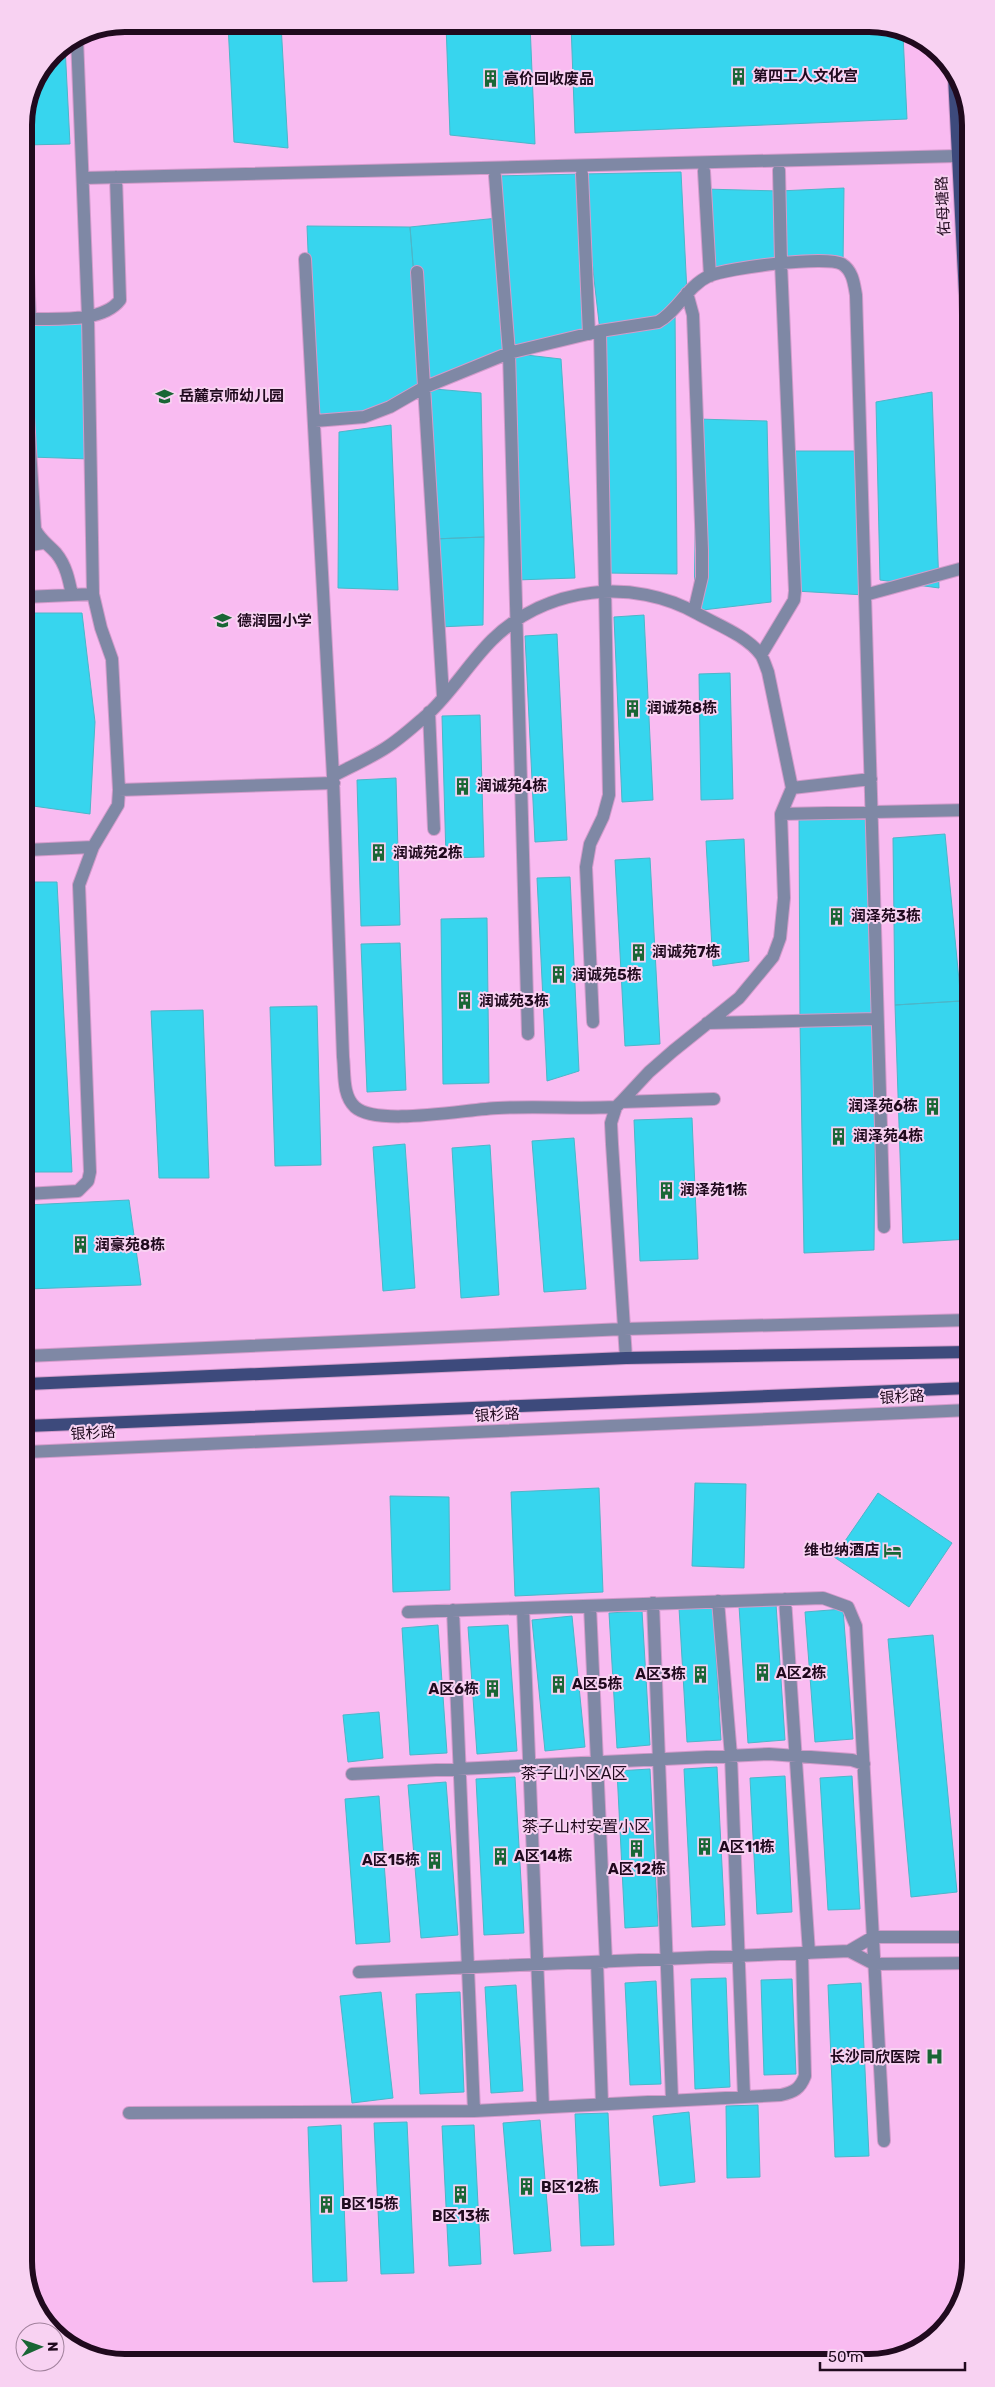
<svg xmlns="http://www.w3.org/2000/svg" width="995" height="2387" viewBox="0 0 995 2387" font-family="Rubik,'Noto Sans SC',sans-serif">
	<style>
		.building { fill: #37d5ee; stroke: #4cb6c9 }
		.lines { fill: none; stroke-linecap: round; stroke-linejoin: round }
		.minor-casing { stroke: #d29bcb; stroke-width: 14 }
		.major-casing { stroke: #d29bcb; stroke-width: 14 }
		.minor { stroke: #7f88a5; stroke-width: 12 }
		.major { stroke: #3d4a7c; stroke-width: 12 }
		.labels { text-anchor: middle; stroke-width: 4; stroke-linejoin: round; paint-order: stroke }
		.poi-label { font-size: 15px; font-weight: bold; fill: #200a1e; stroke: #f8d2f2; text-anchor: start }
		.street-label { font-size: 15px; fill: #200a1e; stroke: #f8d2f2 }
		.neighbourhood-label { font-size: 16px; fill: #200a1e; stroke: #f8d2f2 }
		.rim { fill: none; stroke: #200a1e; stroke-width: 6 }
	</style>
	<rect width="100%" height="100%" fill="#f9bbf1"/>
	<path class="building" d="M 228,24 L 281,24 L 288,148 L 234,142 Z
		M 446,24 L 530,24 L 535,144 L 450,135 Z
		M 571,24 L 876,24 L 903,34 L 907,119 L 575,133 Z
		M 65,46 L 70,144 L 24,145 L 24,119 L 34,81 L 54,53 Z
		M 681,172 L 687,293 L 658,322 L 600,331 L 582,174 Z
		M 582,174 L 589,334 L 509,353 L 495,176 Z
		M 844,188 L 843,265 L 781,263 L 779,191 Z
		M 704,189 L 779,191 L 781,263 L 710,276 Z
		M 498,218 L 509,353 L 423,388 L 410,227 Z
		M 307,226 L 410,227 L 423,388 L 364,417 L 315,421 Z
		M 675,308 L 677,574 L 606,573 L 600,331 L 658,322 Z
		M 88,317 L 90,459 L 30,457 L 30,319 Z
		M 509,353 L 561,359 L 575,578 L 516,580 Z
		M 423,388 L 481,393 L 484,537 L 433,539 Z
		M 932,392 L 939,588 L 880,580 L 876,402 Z
		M 697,419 L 767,421 L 771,602 L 694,611 Z
		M 391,425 L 398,590 L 338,588 L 339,432 Z
		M 790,451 L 861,451 L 865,595 L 795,591 Z
		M 484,537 L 483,625 L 439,627 L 433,539 Z
		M 25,613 L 82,613 L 95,722 L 90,814 L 26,805 Z
		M 644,615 L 653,800 L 622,802 L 614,617 Z
		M 557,634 L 567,840 L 535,842 L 525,636 Z
		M 730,673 L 733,799 L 701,800 L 699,674 Z
		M 480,715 L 484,857 L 446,858 L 442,716 Z
		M 396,778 L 400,925 L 361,926 L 357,780 Z
		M 872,811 L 876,1019 L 800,1021 L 799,813 Z
		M 945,834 L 961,1001 L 895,1005 L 893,838 Z
		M 744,839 L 749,961 L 713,966 L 706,841 Z
		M 650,858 L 660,1044 L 625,1046 L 615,860 Z
		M 570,877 L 579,1071 L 547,1081 L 537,878 Z
		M 26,882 L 57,882 L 72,1172 L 26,1172 Z
		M 487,918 L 489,1083 L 443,1084 L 441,919 Z
		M 400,943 L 406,1090 L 367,1092 L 361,944 Z
		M 961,1001 L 969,1239 L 903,1243 L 895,1005 Z
		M 317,1006 L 321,1165 L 275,1166 L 270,1007 Z
		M 203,1010 L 209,1178 L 159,1178 L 151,1011 Z
		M 876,1019 L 874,1250 L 804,1253 L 800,1021 Z
		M 692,1118 L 698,1259 L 640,1261 L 634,1120 Z
		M 574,1138 L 586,1289 L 544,1292 L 532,1141 Z
		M 405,1144 L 415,1288 L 383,1291 L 373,1147 Z
		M 490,1145 L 499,1295 L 461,1298 L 452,1148 Z
		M 129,1200 L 141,1285 L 27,1289 L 27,1205 Z
		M 695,1483 L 746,1484 L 744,1568 L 692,1566 Z
		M 599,1488 L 603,1592 L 515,1596 L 511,1492 Z
		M 878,1493 L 952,1543 L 909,1607 L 834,1557 Z
		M 390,1496 L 449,1497 L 450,1590 L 393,1592 Z
		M 776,1604 L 785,1740 L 748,1743 L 739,1606 Z
		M 713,1606 L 721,1740 L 687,1742 L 679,1608 Z
		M 843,1609 L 853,1739 L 815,1742 L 805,1612 Z
		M 642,1611 L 650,1745 L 617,1748 L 609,1613 Z
		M 572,1616 L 585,1747 L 545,1751 L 532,1620 Z
		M 438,1625 L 447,1753 L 410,1755 L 402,1628 Z
		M 508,1625 L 517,1751 L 477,1754 L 468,1627 Z
		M 933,1635 L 957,1892 L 911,1897 L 888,1639 Z
		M 379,1712 L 383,1758 L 348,1762 L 343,1715 Z
		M 717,1767 L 725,1925 L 692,1927 L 684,1769 Z
		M 650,1769 L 658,1926 L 625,1928 L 617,1771 Z
		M 785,1776 L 792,1912 L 757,1914 L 750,1778 Z
		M 852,1776 L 860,1909 L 828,1910 L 820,1778 Z
		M 515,1777 L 524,1933 L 484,1935 L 476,1779 Z
		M 446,1782 L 458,1935 L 421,1938 L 408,1785 Z
		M 379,1796 L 390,1942 L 356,1944 L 345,1799 Z
		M 726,1978 L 730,2087 L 695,2089 L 691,1979 Z
		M 792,1979 L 796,2074 L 764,2075 L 761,1980 Z
		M 656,1981 L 661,2084 L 630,2085 L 625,1983 Z
		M 861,1983 L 869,2156 L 835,2157 L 828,1985 Z
		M 516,1985 L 523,2091 L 491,2093 L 485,1987 Z
		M 381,1992 L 393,2098 L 352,2103 L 340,1996 Z
		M 460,1992 L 464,2092 L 420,2094 L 416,1994 Z
		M 758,2105 L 760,2177 L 727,2178 L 726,2106 Z
		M 689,2112 L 695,2182 L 660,2186 L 653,2116 Z
		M 608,2113 L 614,2245 L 581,2246 L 575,2114 Z
		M 540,2120 L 551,2251 L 514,2254 L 503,2123 Z
		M 407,2122 L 414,2273 L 381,2274 L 374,2123 Z
		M 341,2125 L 347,2281 L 313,2282 L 308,2127 Z
		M 474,2125 L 481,2264 L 449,2266 L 442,2126 Z"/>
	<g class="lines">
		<defs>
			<path id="minor" d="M 704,171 L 710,276
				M 582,174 L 589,334
				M 495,176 L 509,353 L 528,1034
				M 83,178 L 957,156
				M 24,182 L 30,319
				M 305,259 L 333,776 L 343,1057 C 345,1073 342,1095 355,1107 C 377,1127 467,1109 498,1108 C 537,1106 577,1109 616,1107 L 621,1102 L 714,1099
				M 417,272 L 443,696
				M 687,293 L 693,315 L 702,550 L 702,577 L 694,611
				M 24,319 C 52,318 102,324 120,300 L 116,177
				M 25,368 L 35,529 C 40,540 48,544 56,553 C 66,565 69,580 72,595
				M 315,421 L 364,417 L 390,407 L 423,388 L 509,353 L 600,331 L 658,322 C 678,311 687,286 709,276 C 727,268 827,255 842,264 C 853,271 854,284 856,295 L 884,1227
				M 25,546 L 43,543
				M 865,595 L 967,567
				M 25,597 L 93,594
				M 761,655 L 794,600 L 795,591 L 781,263 L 779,170
				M 429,712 L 434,829
				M 333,776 C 350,767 368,759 384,749 C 399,740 414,726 428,714 C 452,692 469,663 492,640 C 547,586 633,577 698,614 C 718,625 747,636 761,655 C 764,660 766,667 768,672 L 792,788 L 781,814 L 784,898 L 780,938 L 773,957 L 739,998 L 673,1051 L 649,1072 L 621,1102
				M 792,788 L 871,779
				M 119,790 L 334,783
				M 781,814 L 968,810
				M 26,850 L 93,847
				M 593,1022 L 586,867 L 590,844 L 603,817 L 609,795 L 600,331
				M 707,1023 L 876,1019
				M 616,1107 L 611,1123 L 612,1144 L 626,1358
				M 26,1194 L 78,1191 L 88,1181 L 90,1172 L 79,885 L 93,847 L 118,805 L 119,790 L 112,659 L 101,628 L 93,594 L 88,317 L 77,38
				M 27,1356 L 624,1329 L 969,1320
				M 27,1452 L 969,1410
				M 785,1599 L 809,1953
				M 718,1601 L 731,1756 L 744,2097
				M 653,1603 L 672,2100
				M 590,1606 L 606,1962
				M 523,1608 L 543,2107
				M 453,1610 L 474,2111
				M 408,1612 L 823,1598 L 848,1607 L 856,1626 L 884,2141
				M 352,1774 L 769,1754 L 852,1760 L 864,1764
				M 849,1951 L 874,1964 L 971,1963
				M 597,1962 L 602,2104
				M 359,1972 L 849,1951 L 873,1937 L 970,1937
				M 129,2113 L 474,2111 L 781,2095 C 794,2092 800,2089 805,2076 L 802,1953"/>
			<path id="major" d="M 954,76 L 967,335
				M 27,1384 L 626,1358 L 969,1352
				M 27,1426 L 969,1388"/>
		</defs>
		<use href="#minor" class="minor-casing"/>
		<use href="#major" class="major-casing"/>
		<use href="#minor" class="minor"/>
		<use href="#major" class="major"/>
	</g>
	<defs>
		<symbol id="building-bare" viewBox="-9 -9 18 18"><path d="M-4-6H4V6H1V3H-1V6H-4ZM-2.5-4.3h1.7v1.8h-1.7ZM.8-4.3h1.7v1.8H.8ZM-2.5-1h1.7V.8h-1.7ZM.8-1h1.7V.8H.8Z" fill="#196635" stroke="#f8d2f2" stroke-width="2.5" paint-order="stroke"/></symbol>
		<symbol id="school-bare" viewBox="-9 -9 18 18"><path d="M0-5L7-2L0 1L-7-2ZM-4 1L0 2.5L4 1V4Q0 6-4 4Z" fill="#196635" stroke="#f8d2f2" stroke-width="2.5" paint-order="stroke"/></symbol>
		<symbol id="hotel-bare" viewBox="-9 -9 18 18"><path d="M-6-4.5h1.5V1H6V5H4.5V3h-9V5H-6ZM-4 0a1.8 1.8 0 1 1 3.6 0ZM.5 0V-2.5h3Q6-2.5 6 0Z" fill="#196635" stroke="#f8d2f2" stroke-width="2.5" paint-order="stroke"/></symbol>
		<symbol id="hospital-bare" viewBox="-9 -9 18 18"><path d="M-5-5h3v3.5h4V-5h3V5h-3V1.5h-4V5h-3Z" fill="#196635" stroke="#f8d2f2" stroke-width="2.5" paint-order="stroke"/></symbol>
	</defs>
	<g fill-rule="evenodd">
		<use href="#building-bare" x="726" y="64" width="25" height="25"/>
		<use href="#building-bare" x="478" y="66" width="25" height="25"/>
		<use href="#school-bare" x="152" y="384" width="25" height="25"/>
		<use href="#school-bare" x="210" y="608" width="25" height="25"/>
		<use href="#building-bare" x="620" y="696" width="25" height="25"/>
		<use href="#building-bare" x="450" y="774" width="25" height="25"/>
		<use href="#building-bare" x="366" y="840" width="25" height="25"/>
		<use href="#building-bare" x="824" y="904" width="25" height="25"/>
		<use href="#building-bare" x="626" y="940" width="25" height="25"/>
		<use href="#building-bare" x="546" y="962" width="25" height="25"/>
		<use href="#building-bare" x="452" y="988" width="25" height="25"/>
		<use href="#building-bare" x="920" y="1094" width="25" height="25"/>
		<use href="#building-bare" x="826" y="1124" width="25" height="25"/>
		<use href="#building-bare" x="654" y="1178" width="25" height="25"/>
		<use href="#building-bare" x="68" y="1232" width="25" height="25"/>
		<use href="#hotel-bare" x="880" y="1538" width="25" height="25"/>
		<use href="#building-bare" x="750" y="1660" width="25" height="25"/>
		<use href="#building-bare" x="688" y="1662" width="25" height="25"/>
		<use href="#building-bare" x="546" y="1672" width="25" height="25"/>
		<use href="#building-bare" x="480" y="1676" width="25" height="25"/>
		<use href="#building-bare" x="692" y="1834" width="25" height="25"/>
		<use href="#building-bare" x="624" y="1836" width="25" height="25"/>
		<use href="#building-bare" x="488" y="1844" width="25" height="25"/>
		<use href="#building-bare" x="422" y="1848" width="25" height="25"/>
		<use href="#hospital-bare" x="922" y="2044" width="25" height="25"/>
		<use href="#building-bare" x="514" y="2174" width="25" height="25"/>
		<use href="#building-bare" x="448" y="2182" width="25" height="25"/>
		<use href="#building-bare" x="314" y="2192" width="25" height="25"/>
	</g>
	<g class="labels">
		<g class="poi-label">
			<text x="753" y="81">第四工人文化宫</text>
			<text x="504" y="84">高价回收废品</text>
			<text x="179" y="401">岳麓京师幼儿园</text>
			<text x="237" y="626">德润园小学</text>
			<text x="647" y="713">润诚苑8栋</text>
			<text x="477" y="791">润诚苑4栋</text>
			<text x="393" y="858">润诚苑2栋</text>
			<text x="851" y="921">润泽苑3栋</text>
			<text x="652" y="957">润诚苑7栋</text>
			<text x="572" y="980">润诚苑5栋</text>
			<text x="479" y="1006">润诚苑3栋</text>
			<text x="918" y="1111" text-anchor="end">润泽苑6栋</text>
			<text x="853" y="1141">润泽苑4栋</text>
			<text x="680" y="1195">润泽苑1栋</text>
			<text x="95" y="1250">润豪苑8栋</text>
			<text x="879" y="1555" text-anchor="end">维也纳酒店</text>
			<text x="776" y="1678">A区2栋</text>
			<text x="686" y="1679" text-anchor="end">A区3栋</text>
			<text x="572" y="1689">A区5栋</text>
			<text x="479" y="1694" text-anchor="end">A区6栋</text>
			<text x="719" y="1852">A区11栋</text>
			<text x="514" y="1861">A区14栋</text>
			<text x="420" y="1865" text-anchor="end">A区15栋</text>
			<text x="637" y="1874" text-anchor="middle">A区12栋</text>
			<text x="920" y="2062" text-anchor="end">长沙同欣医院</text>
			<text x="541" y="2192">B区12栋</text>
			<text x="341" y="2209">B区15栋</text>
			<text x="461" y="2221" text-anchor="middle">B区13栋</text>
		</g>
		<g class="street-label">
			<text transform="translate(943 206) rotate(-93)" y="5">佑母塘路</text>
			<text transform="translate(902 1397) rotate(-3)" y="5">银杉路</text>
			<text transform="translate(497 1415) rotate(-3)" y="5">银杉路</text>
			<text transform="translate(93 1433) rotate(-3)" y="5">银杉路</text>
		</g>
		<g class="neighbourhood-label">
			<text x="574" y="1779">茶子山小区A区</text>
			<text x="586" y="1832">茶子山村安置小区</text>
		</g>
	</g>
	<path d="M0 0H995V2387H0ZM125 32H869A93 93 0 0 1 962 125V2261A93 93 0 0 1 869 2354H125A93 93 0 0 1 32 2261V125A93 93 0 0 1 125 32Z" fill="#f8d2f2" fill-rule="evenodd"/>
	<path class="rim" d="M125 32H869A93 93 0 0 1 962 125V2261A93 93 0 0 1 869 2354H125A93 93 0 0 1 32 2261V125A93 93 0 0 1 125 32Z"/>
	<g transform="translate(40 2347) rotate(88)"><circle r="24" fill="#f8d2f2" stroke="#a2829d"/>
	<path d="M0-4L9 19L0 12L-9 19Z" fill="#196635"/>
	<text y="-8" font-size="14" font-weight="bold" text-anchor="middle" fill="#200a1e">N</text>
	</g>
	<path d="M820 2362v8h145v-8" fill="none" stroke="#200a1e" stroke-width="2.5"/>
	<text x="828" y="2362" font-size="15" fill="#200a1e" stroke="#f8d2f2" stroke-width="4" paint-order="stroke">50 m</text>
</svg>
